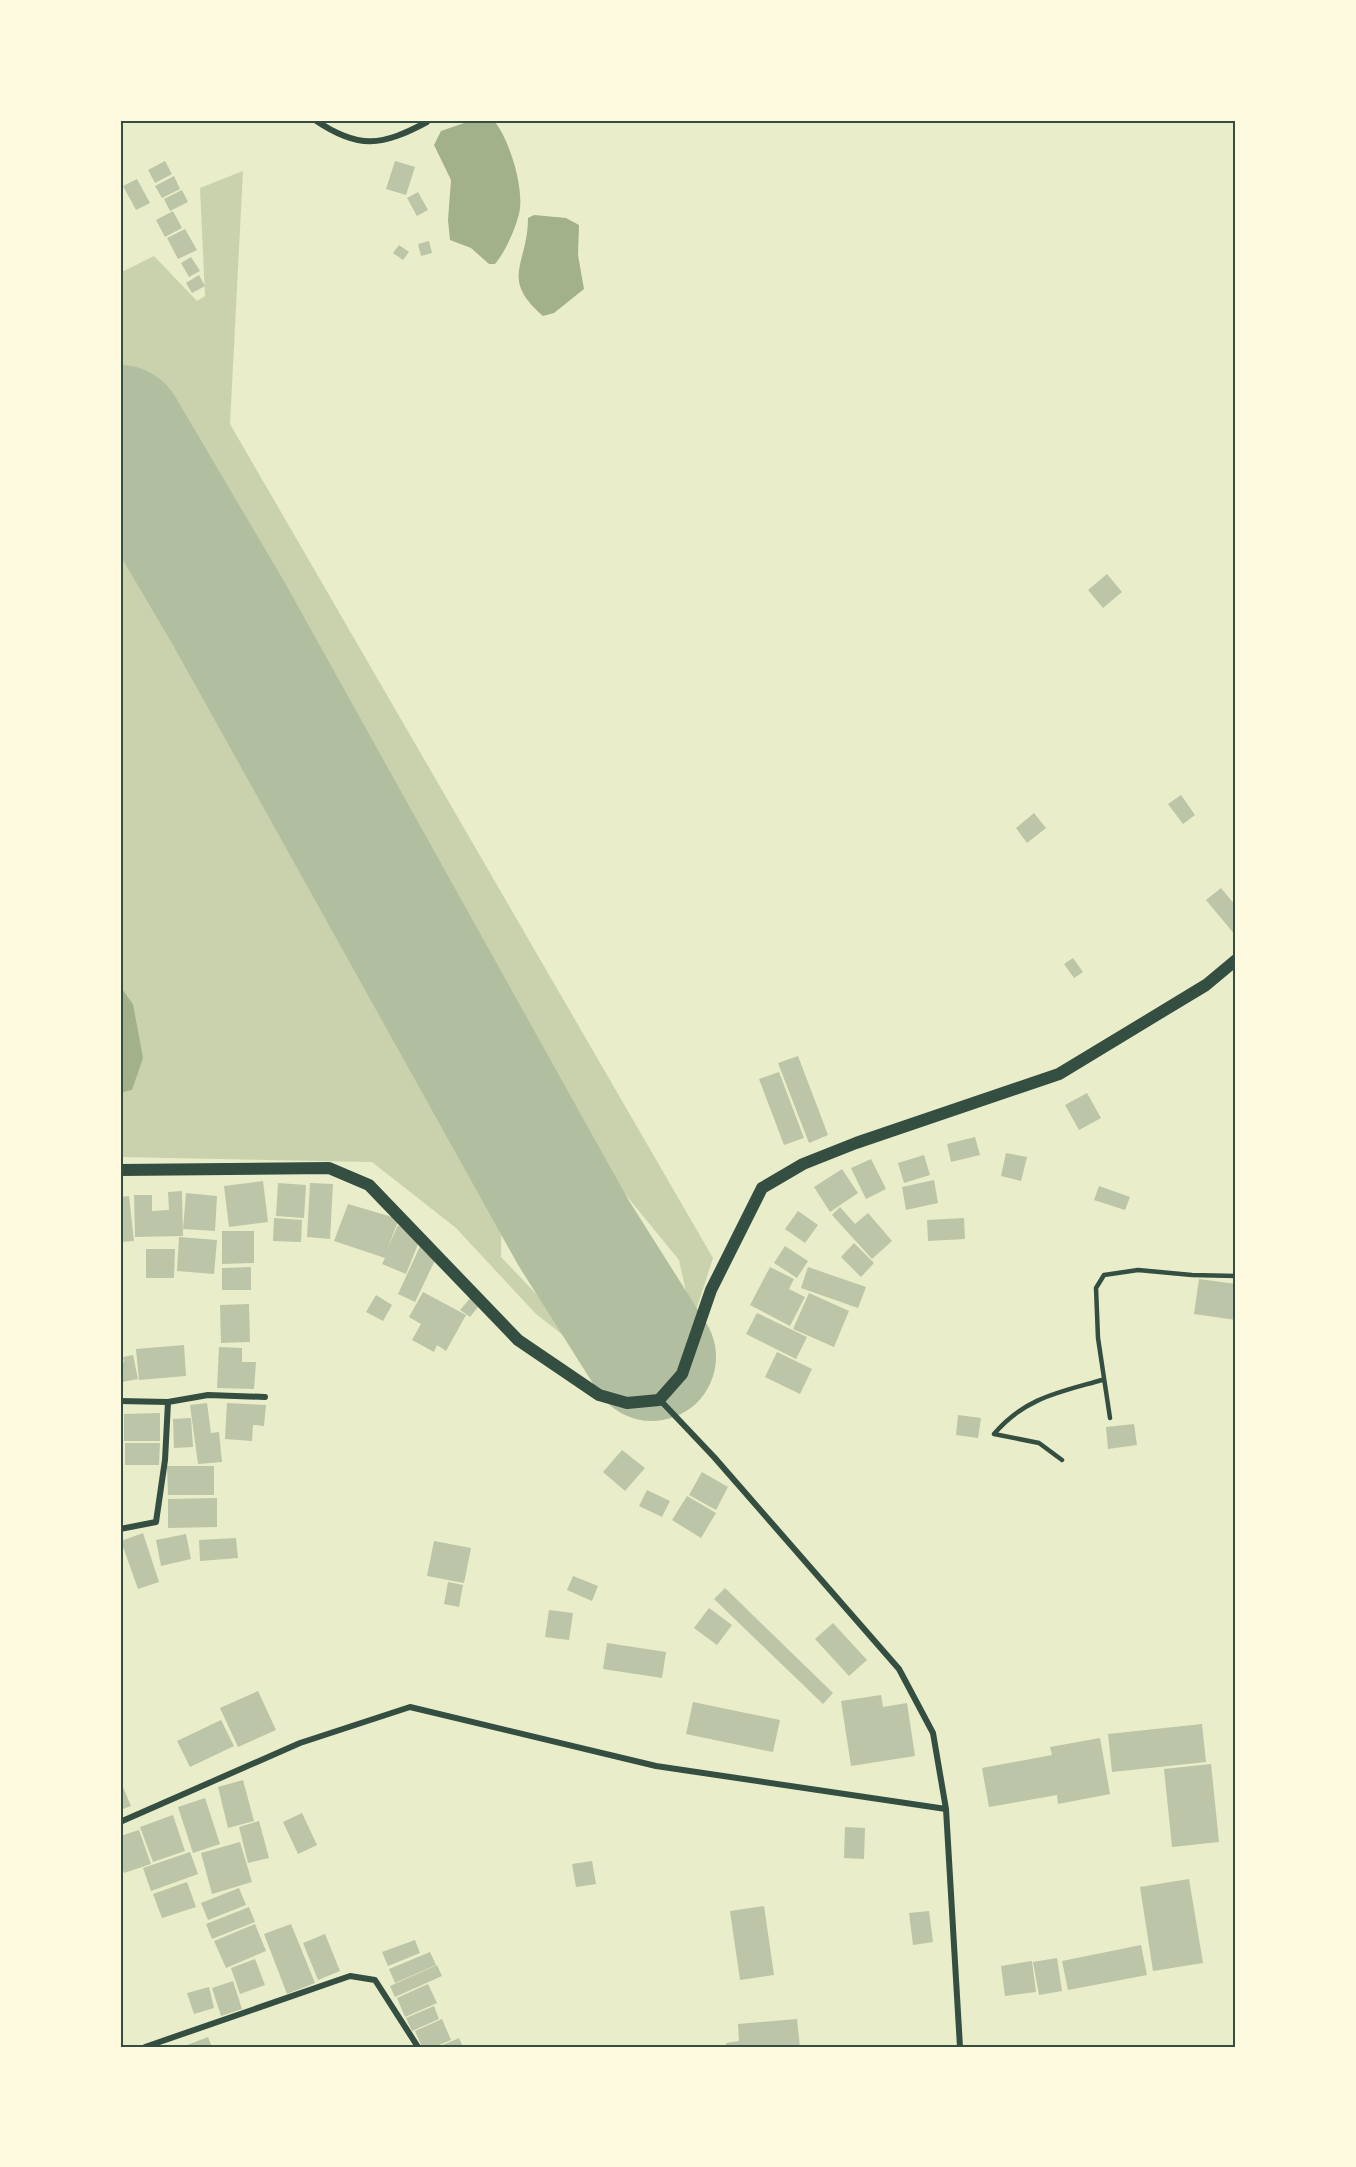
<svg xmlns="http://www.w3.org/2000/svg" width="1356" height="2167" viewBox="0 0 1356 2167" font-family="Barlow,sans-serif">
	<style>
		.green { fill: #cad2ad }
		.water { fill: #a3b18a }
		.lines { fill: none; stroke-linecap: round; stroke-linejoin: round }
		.runway { stroke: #b2bea0; stroke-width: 128 }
		.building { fill: #bcc5a7 }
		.service { stroke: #344e41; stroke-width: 4.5 }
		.minor { stroke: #344e41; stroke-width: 6 }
		.secondary { stroke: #344e41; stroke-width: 12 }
		.neatline { fill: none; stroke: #344e41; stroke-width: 2 }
	</style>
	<rect width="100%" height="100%" fill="#e9edc9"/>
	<path class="green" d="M 243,171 L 230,424 L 713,1258 L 680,1360 L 654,1371 L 617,1369 L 582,1350 L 536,1314 L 456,1228 L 372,1162 L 120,1157 L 120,1093 L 132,1090 L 133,1004 L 120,986 L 120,502 L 502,1166 L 501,1257 L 579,1339 L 635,1367 L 668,1360 L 679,1333 L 687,1296 L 679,1260 L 572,1129 L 560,1120 L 120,361 L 120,273 L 154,256 L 197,301 L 205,296 L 200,188 Z"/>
	<path class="water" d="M 470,121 L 495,122 C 510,141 525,190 519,214 C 515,230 505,252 495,264 L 489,264 L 471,248 L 450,240 L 448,220 L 451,180 L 434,145 L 441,131 Z
		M 534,215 L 566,218 L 579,225 L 578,255 L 584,289 L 554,313 L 543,316 C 499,278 528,265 528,218 Z
		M 120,986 L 133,1004 L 143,1058 L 132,1090 L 120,1093 Z"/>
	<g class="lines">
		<path class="runway" d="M 120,429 L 229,614 L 573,1232 L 652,1357"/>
	</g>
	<path class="building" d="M 165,161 L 172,174 L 155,183 L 148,170 Z
		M 395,161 L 415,167 L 406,195 L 386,189 Z
		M 174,176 L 180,189 L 162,198 L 155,186 Z
		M 137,179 L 150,203 L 136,210 L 123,186 Z
		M 182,190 L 188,202 L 170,211 L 164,199 Z
		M 418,192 L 428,210 L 417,216 L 407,198 Z
		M 173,211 L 182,228 L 165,237 L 156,220 Z
		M 185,229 L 197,250 L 178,259 L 167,238 Z
		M 429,241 L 432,253 L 421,256 L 418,244 Z
		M 399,245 L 409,252 L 403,260 L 393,253 Z
		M 191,257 L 200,271 L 189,277 L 181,263 Z
		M 199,275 L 205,286 L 192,293 L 186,283 Z
		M 1107,574 L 1122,592 L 1103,608 L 1088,590 Z
		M 1181,795 L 1195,815 L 1183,824 L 1168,804 Z
		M 1034,813 L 1046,828 L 1027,843 L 1016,828 Z
		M 1221,888 L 1236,906 L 1236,936 L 1206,900 Z
		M 1073,958 L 1083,972 L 1074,978 L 1064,964 Z
		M 798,1056 L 828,1135 L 809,1143 L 778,1063 Z
		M 779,1072 L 804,1138 L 784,1145 L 759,1079 Z
		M 1087,1093 L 1101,1118 L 1079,1130 L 1065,1105 Z
		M 975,1137 L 980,1155 L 951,1162 L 947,1144 Z
		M 1006,1153 L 1027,1157 L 1021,1181 L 1001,1176 Z
		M 924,1155 L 930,1175 L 904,1183 L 898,1163 Z
		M 871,1159 L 886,1189 L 866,1199 L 851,1168 Z
		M 842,1169 L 858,1193 L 830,1212 L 814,1187 Z
		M 934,1180 L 938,1203 L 906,1210 L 902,1187 Z
		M 263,1181 L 268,1222 L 229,1227 L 224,1186 Z
		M 278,1183 L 306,1185 L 304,1218 L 276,1216 Z
		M 310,1183 L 333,1184 L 330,1239 L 307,1237 Z
		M 1099,1186 L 1130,1197 L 1125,1210 L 1094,1200 Z
		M 182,1191 L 183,1236 L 135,1237 L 134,1195 L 152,1195 L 152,1211 L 169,1210 L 168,1192 Z
		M 186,1193 L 217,1196 L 215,1231 L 183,1229 Z
		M 129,1196 L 134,1241 L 120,1242 L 120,1197 Z
		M 348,1204 L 399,1219 L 387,1250 L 398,1225 L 422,1234 L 406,1274 L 382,1264 L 385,1258 L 334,1241 Z
		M 840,1207 L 855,1224 L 868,1213 L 892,1241 L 872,1259 L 832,1215 Z
		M 798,1211 L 818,1225 L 805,1243 L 785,1229 Z
		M 274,1218 L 302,1220 L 301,1242 L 273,1241 Z
		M 964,1218 L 965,1239 L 928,1241 L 927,1220 Z
		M 222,1231 L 254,1231 L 254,1263 L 222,1264 Z
		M 179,1237 L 217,1240 L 214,1274 L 177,1271 Z
		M 422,1242 L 440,1250 L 415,1302 L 398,1294 Z
		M 854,1243 L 874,1263 L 861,1277 L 841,1257 Z
		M 785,1246 L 808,1261 L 797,1278 L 774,1263 Z
		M 146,1249 L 175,1249 L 174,1278 L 146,1278 Z
		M 251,1267 L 251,1290 L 222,1290 L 222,1268 Z
		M 770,1267 L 794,1279 L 789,1289 L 805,1297 L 790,1326 L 750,1305 Z
		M 808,1267 L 866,1287 L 858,1308 L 801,1288 Z
		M 1199,1279 L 1236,1284 L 1236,1320 L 1194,1314 Z
		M 423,1292 L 466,1315 L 446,1351 L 437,1345 L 434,1352 L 412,1340 L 421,1324 L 409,1317 Z
		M 809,1293 L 849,1311 L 834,1347 L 793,1329 Z
		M 376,1295 L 392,1305 L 383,1321 L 366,1312 Z
		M 473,1295 L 482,1302 L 470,1317 L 460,1310 Z
		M 249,1304 L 250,1342 L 221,1343 L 220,1305 Z
		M 757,1313 L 807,1337 L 796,1359 L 746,1334 Z
		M 184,1345 L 186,1376 L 139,1380 L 136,1349 Z
		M 219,1347 L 242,1348 L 242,1362 L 256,1362 L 254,1389 L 217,1388 Z
		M 777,1352 L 812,1369 L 800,1394 L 765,1377 Z
		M 133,1355 L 138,1379 L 122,1382 L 120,1363 L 124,1362 L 123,1357 Z
		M 207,1403 L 211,1433 L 219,1432 L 222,1462 L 198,1464 L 190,1405 Z
		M 227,1403 L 266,1405 L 264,1426 L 253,1425 L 252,1441 L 225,1439 Z
		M 160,1413 L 160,1441 L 124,1441 L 124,1414 Z
		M 958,1415 L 981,1418 L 978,1438 L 956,1435 Z
		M 191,1418 L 193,1447 L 174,1448 L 173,1419 Z
		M 1134,1424 L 1137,1445 L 1108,1449 L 1106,1427 Z
		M 125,1443 L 160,1443 L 159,1465 L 125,1465 Z
		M 622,1450 L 645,1468 L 625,1491 L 603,1472 Z
		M 167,1466 L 214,1466 L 214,1495 L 168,1495 Z
		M 702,1472 L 728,1487 L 716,1510 L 689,1495 Z
		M 647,1490 L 670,1501 L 662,1517 L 639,1506 Z
		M 687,1496 L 716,1513 L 701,1538 L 672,1520 Z
		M 217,1498 L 217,1527 L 168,1528 L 168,1499 Z
		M 143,1533 L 159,1582 L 138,1589 L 121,1541 Z
		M 186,1534 L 191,1559 L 161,1566 L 156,1540 Z
		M 236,1538 L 238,1558 L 200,1561 L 199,1540 Z
		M 434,1541 L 471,1548 L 464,1583 L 427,1576 Z
		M 573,1576 L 598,1586 L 592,1601 L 567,1590 Z
		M 448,1582 L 463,1585 L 459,1607 L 444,1604 Z
		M 725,1588 L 833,1693 L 823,1704 L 714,1599 Z
		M 709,1608 L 732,1625 L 717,1645 L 694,1628 Z
		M 549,1610 L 573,1613 L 569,1640 L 545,1637 Z
		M 833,1623 L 867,1660 L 849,1676 L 815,1639 Z
		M 607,1643 L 666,1652 L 662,1678 L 603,1669 Z
		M 258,1691 L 276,1730 L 238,1747 L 220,1708 Z
		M 881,1695 L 883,1707 L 907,1703 L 915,1756 L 851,1766 L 841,1701 Z
		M 693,1702 L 780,1720 L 773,1752 L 686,1734 Z
		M 221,1720 L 234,1746 L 190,1767 L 177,1741 Z
		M 1202,1724 L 1206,1762 L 1112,1772 L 1108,1734 Z
		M 1100,1738 L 1110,1794 L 1058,1804 L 1057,1795 L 989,1807 L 982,1768 L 1052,1755 L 1050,1747 Z
		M 1211,1764 L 1219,1842 L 1172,1847 L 1164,1769 Z
		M 120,1780 L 131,1806 L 120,1810 Z
		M 243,1780 L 254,1821 L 228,1828 L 218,1787 Z
		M 205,1798 L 220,1844 L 193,1853 L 178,1807 Z
		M 302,1813 L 317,1845 L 298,1854 L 283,1822 Z
		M 173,1815 L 185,1851 L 153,1862 L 140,1827 Z
		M 259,1821 L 269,1858 L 248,1863 L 239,1827 Z
		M 845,1827 L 865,1828 L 864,1859 L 844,1858 Z
		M 139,1830 L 151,1864 L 124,1873 L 120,1861 L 120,1836 Z
		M 240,1842 L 252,1882 L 212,1894 L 201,1853 Z
		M 190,1852 L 198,1874 L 151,1891 L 143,1868 Z
		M 592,1861 L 596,1884 L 576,1887 L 572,1864 Z
		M 1189,1879 L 1203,1963 L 1153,1971 L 1140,1887 Z
		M 187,1882 L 196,1907 L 162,1918 L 153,1894 Z
		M 239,1888 L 246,1905 L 208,1920 L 201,1903 Z
		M 764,1906 L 774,1975 L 740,1980 L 730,1911 Z
		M 249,1907 L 255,1922 L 212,1939 L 206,1924 Z
		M 929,1911 L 933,1942 L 913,1945 L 909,1913 Z
		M 255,1924 L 266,1951 L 226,1968 L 214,1941 Z
		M 291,1924 L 315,1983 L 287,1994 L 264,1934 Z
		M 325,1934 L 340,1971 L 318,1980 L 303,1943 Z
		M 415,1940 L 420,1953 L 388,1966 L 382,1952 Z
		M 1141,1945 L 1147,1975 L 1068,1990 L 1062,1961 Z
		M 430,1952 L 436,1965 L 395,1983 L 389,1969 Z
		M 1057,1958 L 1062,1991 L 1039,1995 L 1033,1962 Z
		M 255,1959 L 265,1985 L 240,1994 L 231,1968 Z
		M 1032,1961 L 1036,1992 L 1005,1996 L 1001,1966 Z
		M 437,1965 L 442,1976 L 395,1997 L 390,1986 Z
		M 233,1981 L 242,2009 L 221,2016 L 212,1988 Z
		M 428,1984 L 437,2003 L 405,2017 L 397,1998 Z
		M 209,1987 L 214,2008 L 194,2014 L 187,1993 Z
		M 434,2006 L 439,2019 L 412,2031 L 406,2018 Z
		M 442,2019 L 451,2040 L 434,2047 L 422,2047 L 415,2031 Z
		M 797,2019 L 800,2047 L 726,2047 L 726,2043 L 739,2041 L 738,2024 Z
		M 208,2037 L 212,2047 L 182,2047 Z
		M 459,2038 L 463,2047 L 438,2047 Z"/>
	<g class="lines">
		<path class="service" d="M 1110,1418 L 1098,1338 L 1096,1288 L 1104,1275 L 1138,1270 L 1192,1275 L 1236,1276
			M 1062,1460 L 1039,1443 L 994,1434 C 1024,1398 1060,1392 1102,1380"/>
		<path class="minor" d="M 315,120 C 359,150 382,146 427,122
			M 660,1400 L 714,1457 L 899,1669 L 933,1733 L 946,1809 L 960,2047
			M 120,1401 L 168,1402 L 208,1395 L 265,1397
			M 120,1529 L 156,1522 L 165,1460 L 168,1402
			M 120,1822 L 300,1743 L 410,1707 L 656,1766 L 946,1809
			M 145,2047 L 350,1976 L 375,1980 L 418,2047"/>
		<path class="secondary" d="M 120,1170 L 329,1168 L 369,1185 L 518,1340 L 599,1395 L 627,1403 L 659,1400 L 682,1374 L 711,1290 L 762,1188 L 803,1164 L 856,1143 L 1059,1074 L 1206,985 L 1236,960"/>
	</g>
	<rect width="1356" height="2167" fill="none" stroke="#fefae0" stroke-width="243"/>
	<rect x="122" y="122" width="1112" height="1924" class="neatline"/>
</svg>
